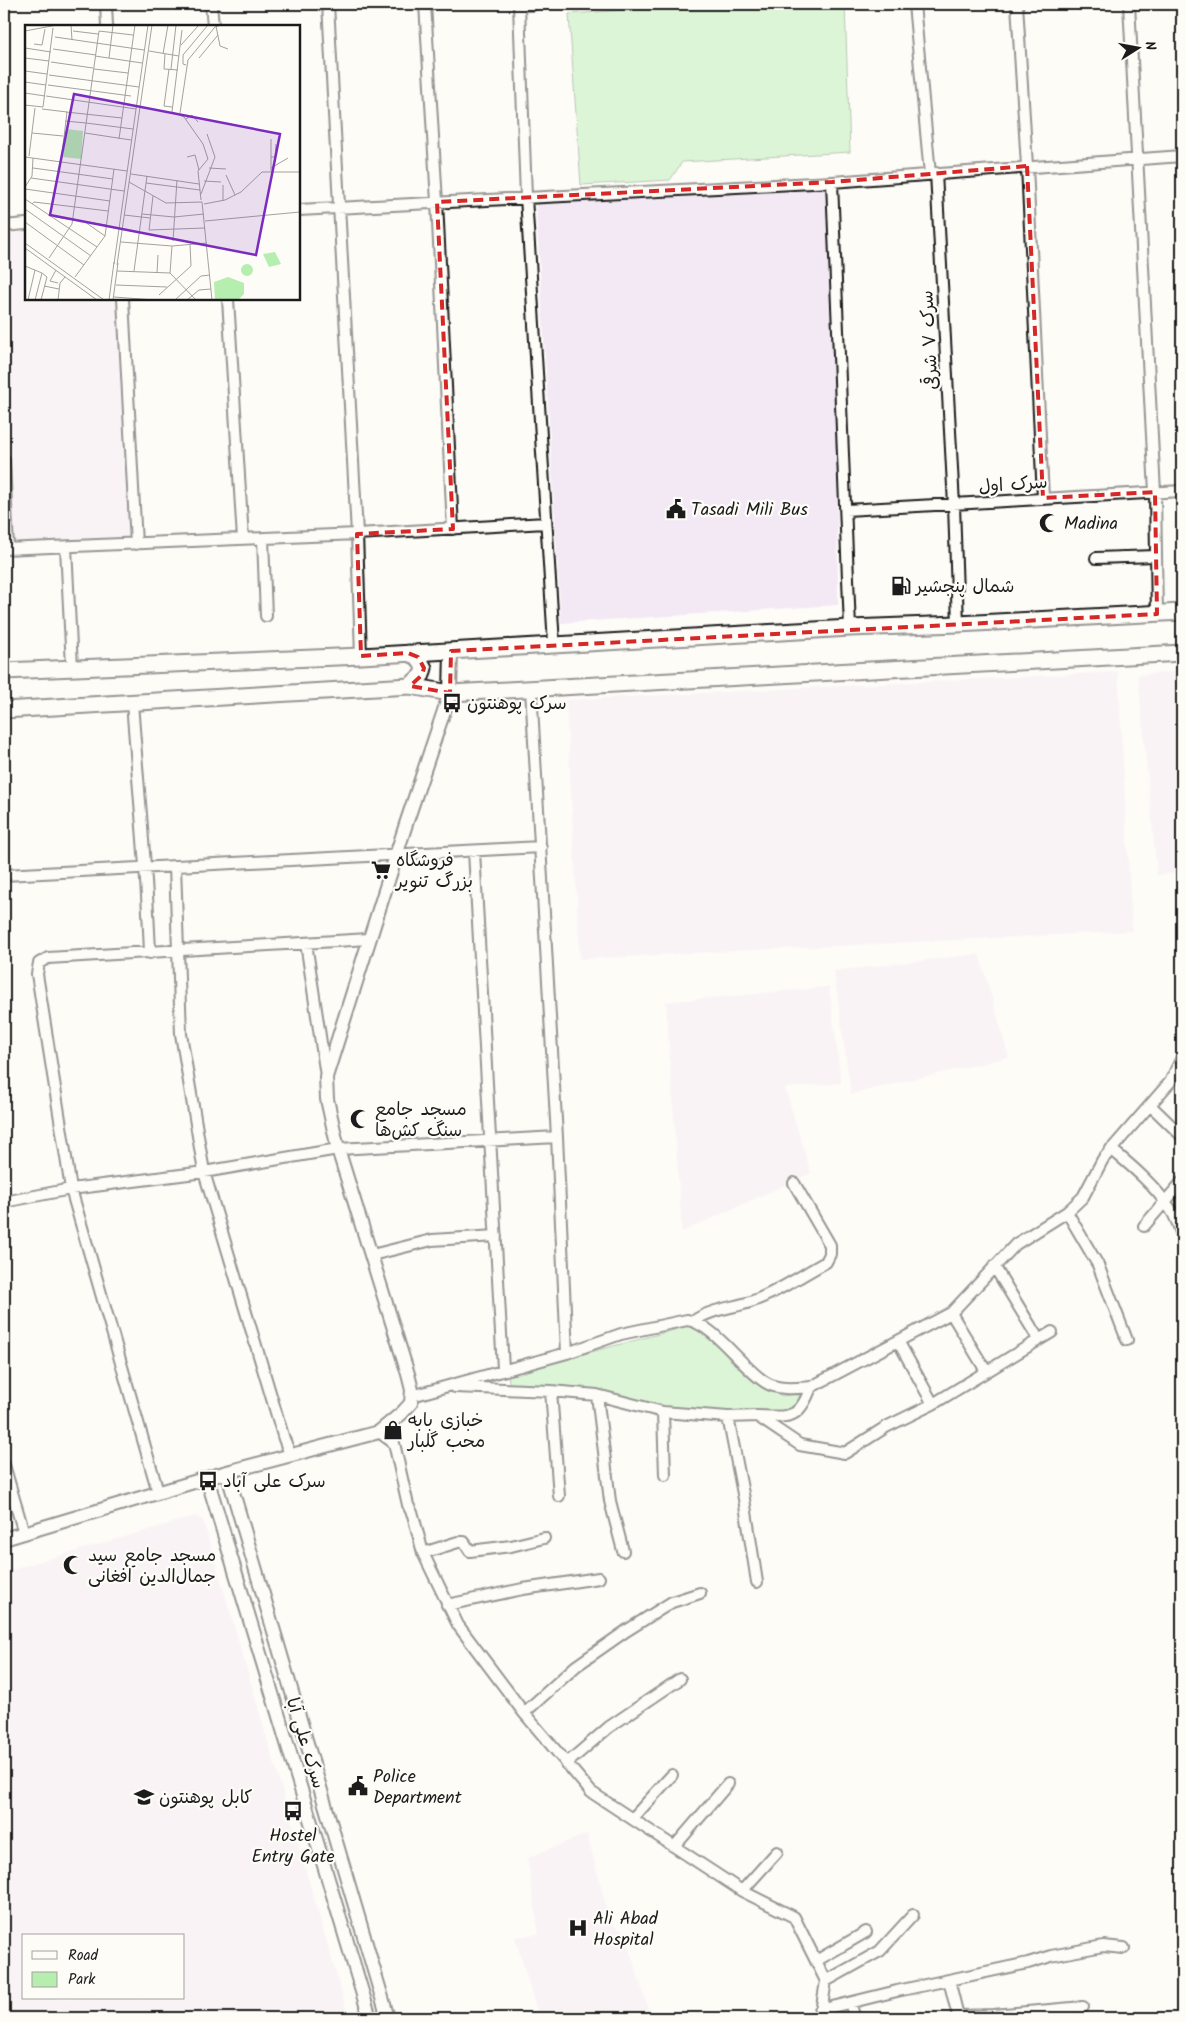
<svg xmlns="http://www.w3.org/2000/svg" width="1186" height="2022" viewBox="0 0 1186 2022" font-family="Kalam,'Playpen Sans Arabic',sans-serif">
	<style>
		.built { fill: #f3e9f4; fill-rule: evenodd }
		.green { fill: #b6eeb0; stroke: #698566 }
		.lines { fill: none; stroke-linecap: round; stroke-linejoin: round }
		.minor-casing { stroke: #1c1c1c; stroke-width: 14 }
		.tertiary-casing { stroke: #1c1c1c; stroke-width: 16 }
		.primary-casing { stroke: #1c1c1c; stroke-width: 19 }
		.minor { stroke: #fdfcf7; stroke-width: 10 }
		.tertiary { stroke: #fdfcf7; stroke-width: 12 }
		.primary { stroke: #fdfcf7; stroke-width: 15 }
		.marked { fill: none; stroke: #d62828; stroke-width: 4; stroke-dasharray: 10 6; stroke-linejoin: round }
		.labels { text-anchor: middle; stroke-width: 4.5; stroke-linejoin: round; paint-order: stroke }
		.street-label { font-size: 18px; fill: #1c1c1c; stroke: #fdfcf7 }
		.poi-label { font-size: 18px; fill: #1c1c1c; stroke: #fdfcf7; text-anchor: start }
		.inset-road { fill: none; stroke: #a3a29f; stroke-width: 1 }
		.view { fill: #7b2cbf; fill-opacity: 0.15; stroke: #7b2cbf; stroke-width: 2.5 }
		.inset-edge { fill: none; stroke: #1c1c1c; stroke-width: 2.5 }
	</style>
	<rect width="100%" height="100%" fill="#fdfcf7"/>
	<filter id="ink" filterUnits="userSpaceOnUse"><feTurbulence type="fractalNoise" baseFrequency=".02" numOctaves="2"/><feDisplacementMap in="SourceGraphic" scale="10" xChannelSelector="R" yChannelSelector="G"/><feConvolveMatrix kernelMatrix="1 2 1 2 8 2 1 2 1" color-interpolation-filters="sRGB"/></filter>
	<g filter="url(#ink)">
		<path class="built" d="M 828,189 L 836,367 L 838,605 L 561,623 L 536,204 Z
			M 26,232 L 26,299 L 117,299 L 120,362 L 123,362 L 132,540 L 22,546 L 21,541 L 14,541 L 4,234 Z
			M 1182,671 L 1182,873 L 1157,875 L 1138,675 Z
			M 1118,672 L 1132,931 L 580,959 L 566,700 Z
			M 979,954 L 1009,1057 L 851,1094 L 834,971 Z
			M 829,987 L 841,1083 L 785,1088 L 811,1173 L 682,1232 L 666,1002 Z
			M 196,1516 L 203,1520 L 349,2018 L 4,2018 L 4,1572 ZM 24,1936 L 184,1936 L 184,1998 L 24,1998 Z
			M 587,1834 L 611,1924 L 624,1932 L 651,2018 L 539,2018 L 515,1937 L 539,1934 L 527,1858 Z"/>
		<path class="green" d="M 712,4 L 845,4 L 850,152 L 682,162 L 670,180 L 581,185 L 569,14 Z
			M 693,1325 L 766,1389 L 783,1396 L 805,1393 L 792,1412 L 669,1412 L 621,1395 L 538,1391 L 510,1388 L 508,1374 Z"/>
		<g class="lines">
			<defs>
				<path id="minor" d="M 106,4 L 107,26
					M 211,4 L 213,26
					M 328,4 L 357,534 L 361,656
					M 425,4 L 437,202 L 453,529
					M 914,4 L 930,174
					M 1017,4 L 1027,166 L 1043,498
					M 1129,4 L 1155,492 L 1157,614
					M 519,5 L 526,197 L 554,644
					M 936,173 L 954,505 L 958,624
					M 832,182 L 850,628
					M 299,210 L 832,182 L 1182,156
					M 4,226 L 26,224
					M 123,299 L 136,544
					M 228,299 L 243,539
					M 4,460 L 8,549
					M 846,510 L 1182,491
					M 263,539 L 266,616
					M 66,547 L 72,667
					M 4,549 L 357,534 L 546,523
					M 1096,558 L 1156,556
					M 531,689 L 557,1137 L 567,1353
					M 132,702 C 138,786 147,869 150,953
					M 474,851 L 503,1369
					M 175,866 L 181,1034 L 204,1172 L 284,1439 L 291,1456
					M 4,875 L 541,847
					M 306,943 L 326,1076
					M 1150,1105 L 1182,1136
					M 1111,1149 C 1133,1167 1155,1186 1171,1210 C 1176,1217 1179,1227 1182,1235
					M 4,1202 L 71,1189 L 204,1172 L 338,1149 L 557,1137
					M 1067,1212 L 1098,1265 L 1127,1340
					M 1144,1226 L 1182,1182
					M 372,1255 L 432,1240 L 496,1236
					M 994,1266 L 1039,1340
					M 951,1313 L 986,1371
					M 694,1321 C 710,1309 734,1308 753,1301 C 778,1292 802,1275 826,1262 L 830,1254 L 830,1245 L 794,1183
					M 898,1341 L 933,1404
					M 455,1387 L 551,1391 L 597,1395 L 663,1412 L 728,1417 L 757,1416 L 800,1445 L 845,1453 L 886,1427 L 933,1404 L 1052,1332
					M 551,1391 L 559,1496
					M 597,1395 L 610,1501 L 623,1551
					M 412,1396 L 567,1353 L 621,1334 L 687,1320 C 713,1323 742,1368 765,1382 C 779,1391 797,1388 811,1387 L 951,1313 L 1016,1244 L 1067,1212 L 1083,1197 L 1103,1159 L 1170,1082 L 1182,1058
					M 663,1412 L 665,1475
					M 758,1416 C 790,1417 799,1420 811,1387
					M 728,1417 L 744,1499 L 757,1582
					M 379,1432 L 394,1443 L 408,1505 L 413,1515 L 423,1553 L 458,1625 L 524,1713 L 591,1792 L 742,1891 L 794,1917 L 826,1981 L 820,2018
					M 4,1465 L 24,1533
					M 158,1492 L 71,1189 L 37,974 L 39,963 L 48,958 L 369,939
					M 423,1553 L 458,1542 L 464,1542 L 470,1551 L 511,1546 L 544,1538
					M 447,1605 L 523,1589 L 599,1578
					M 524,1713 L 576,1666 L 626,1631 L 672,1602 L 700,1593
					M 566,1764 L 609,1727 L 680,1679
					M 633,1818 L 672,1775
					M 675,1846 L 728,1784
					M 742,1891 L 777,1852
					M 816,1961 L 866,1932
					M 949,1980 L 957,2012 L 961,2016 L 993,2015 L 1083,2007
					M 826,1981 L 880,1951 L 913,1915
					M 850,2003 L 855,2018
					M 820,2010 L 897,1991 L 1028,1963 L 1051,1956 L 1103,1946 L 1124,1948"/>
				<path id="tertiary" d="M 519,4 L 532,4
					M 227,1472 L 388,2018
					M 207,1478 L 370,2018
					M 4,1539 L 227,1472 L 379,1432 L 402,1413 L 411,1403 L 412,1390 L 408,1374 L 338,1149 L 327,1099 L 326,1077 L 406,824 L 450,693 L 451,651"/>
				<path id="primary" d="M 408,653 L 418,657 L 424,668 L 422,675 L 410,686
					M 4,671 L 361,656 L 850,628 L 958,624 L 1182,612
					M 4,710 L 410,686 L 450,693 L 1182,653"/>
			</defs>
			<use href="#minor" class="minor-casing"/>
			<use href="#tertiary" class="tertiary-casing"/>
			<use href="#primary" class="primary-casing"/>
			<use href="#minor" class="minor"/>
			<use href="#tertiary" class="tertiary"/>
			<use href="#primary" class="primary"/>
		</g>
	</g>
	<path d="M0 0H1186V2022H0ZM 1027,166 L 1043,498 L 1155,492 L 1157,614 L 451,651 L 450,693 L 410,686 L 422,675 L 424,668 L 418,657 L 408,653 L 361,656 L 357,534 L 453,529 L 437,202 L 832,182 Z" fill="#fdfcf7" fill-opacity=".55" fill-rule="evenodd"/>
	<path class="marked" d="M 1027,166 L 1043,498 L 1155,492 L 1157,614 L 451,651 L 450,693 L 410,686 L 422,675 L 424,668 L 418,657 L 408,653 L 361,656 L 357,534 L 453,529 L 437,202 L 832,182 Z"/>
	<defs>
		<symbol id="civic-bare" viewBox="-9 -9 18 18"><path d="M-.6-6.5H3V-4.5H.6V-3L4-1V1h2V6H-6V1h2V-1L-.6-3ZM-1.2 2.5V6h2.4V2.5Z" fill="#1c1c1c" stroke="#fdfcf7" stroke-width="2.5" paint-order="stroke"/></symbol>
		<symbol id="mosque-bare" viewBox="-9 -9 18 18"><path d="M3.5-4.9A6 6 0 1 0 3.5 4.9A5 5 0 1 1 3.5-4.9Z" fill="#1c1c1c" stroke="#fdfcf7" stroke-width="2.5" paint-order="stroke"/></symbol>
		<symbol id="fuel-bare" viewBox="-9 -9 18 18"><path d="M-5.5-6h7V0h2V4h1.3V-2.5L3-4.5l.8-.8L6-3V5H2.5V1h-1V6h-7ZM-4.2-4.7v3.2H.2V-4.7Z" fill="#1c1c1c" stroke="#fdfcf7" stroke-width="2.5" paint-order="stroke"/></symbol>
		<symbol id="bus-bare" viewBox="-9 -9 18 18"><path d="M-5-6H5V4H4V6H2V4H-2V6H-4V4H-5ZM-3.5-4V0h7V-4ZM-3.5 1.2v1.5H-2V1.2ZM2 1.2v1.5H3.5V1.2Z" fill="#1c1c1c" stroke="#fdfcf7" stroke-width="2.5" paint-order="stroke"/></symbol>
		<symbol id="supermarket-bare" viewBox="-9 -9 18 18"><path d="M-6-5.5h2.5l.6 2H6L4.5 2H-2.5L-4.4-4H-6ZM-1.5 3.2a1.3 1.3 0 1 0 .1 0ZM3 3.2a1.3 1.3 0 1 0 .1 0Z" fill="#1c1c1c" stroke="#fdfcf7" stroke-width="2.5" paint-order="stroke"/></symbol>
		<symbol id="shop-bare" viewBox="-9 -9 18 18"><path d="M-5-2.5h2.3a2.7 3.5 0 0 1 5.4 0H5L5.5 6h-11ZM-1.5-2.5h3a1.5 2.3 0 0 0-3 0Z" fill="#1c1c1c" stroke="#fdfcf7" stroke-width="2.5" paint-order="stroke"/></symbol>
		<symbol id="university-bare" viewBox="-9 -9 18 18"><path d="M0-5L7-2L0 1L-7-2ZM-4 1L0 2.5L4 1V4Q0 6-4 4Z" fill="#1c1c1c" stroke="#fdfcf7" stroke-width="2.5" paint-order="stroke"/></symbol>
		<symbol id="hospital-bare" viewBox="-9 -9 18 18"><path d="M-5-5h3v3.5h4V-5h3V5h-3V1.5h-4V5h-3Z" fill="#1c1c1c" stroke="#fdfcf7" stroke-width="2.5" paint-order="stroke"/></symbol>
	</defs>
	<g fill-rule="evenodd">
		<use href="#civic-bare" x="662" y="495" width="28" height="28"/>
		<use href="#mosque-bare" x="1035" y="509" width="28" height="28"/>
		<use href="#fuel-bare" x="887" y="572" width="28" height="28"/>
		<use href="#bus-bare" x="438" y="689" width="28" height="28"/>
		<use href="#supermarket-bare" x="367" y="856" width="28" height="28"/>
		<use href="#mosque-bare" x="346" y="1105" width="28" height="28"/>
		<use href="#shop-bare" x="379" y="1416" width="28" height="28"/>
		<use href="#bus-bare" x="194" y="1467" width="28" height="28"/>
		<use href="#mosque-bare" x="59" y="1551" width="28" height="28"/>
		<use href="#civic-bare" x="344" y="1772" width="28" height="28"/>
		<use href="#university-bare" x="130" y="1783" width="28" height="28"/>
		<use href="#bus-bare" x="279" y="1797" width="28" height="28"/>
		<use href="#hospital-bare" x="564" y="1914" width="28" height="28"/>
	</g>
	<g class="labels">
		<g class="street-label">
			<text transform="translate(929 340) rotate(-93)" y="6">سرک ۷ شرقی</text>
			<text transform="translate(1013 484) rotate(-4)" y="6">سرک‌ اول</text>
			<text transform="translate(306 1743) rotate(73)" y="6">سرک علی آبا</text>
		</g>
		<g class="poi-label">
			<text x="691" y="515">Tasadi Mili Bus</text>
			<text x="1064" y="529">Madina</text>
			<text x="916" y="592">شمال پنجشیر</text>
			<text x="467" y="709">سرک پوهنتون</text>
			<text x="396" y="866">فروشگاه<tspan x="396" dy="21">بزرگ تنویر</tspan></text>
			<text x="375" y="1115">مسجد جامع<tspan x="375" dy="21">سنگ کش‌ها</tspan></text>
			<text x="408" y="1426">خبازی بابه<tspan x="408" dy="21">محب گلبار</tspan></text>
			<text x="223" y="1487">سرک علی آباد</text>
			<text x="88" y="1561">مسجد جامع سید<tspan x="88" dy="21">جمال‌الدین افغانی</tspan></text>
			<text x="373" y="1782">Police<tspan x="373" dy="21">Department</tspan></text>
			<text x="159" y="1803">کابل پوهنتون</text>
			<text x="293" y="1841" text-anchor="middle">Hostel<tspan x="293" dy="21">Entry Gate</tspan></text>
			<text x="593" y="1924">Ali Abad<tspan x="593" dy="21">Hospital</tspan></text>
		</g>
	</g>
	<g transform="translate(25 25)">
		<rect width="275" height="275" fill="#fdfcf7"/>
		<path d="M 42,104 L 58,106 L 56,134 L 38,132 ZM 250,227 L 256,239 L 244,242 L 238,229 ZM216 245a6 6 0 1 1 12 0a6 6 0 1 1-12 0ZM 203,252 L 219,258 L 219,269 L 213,275 L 190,275 L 189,257 Z" fill="#b6eeb0"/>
		<path class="inset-road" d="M 46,0 L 47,15M 191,1 L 195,21 L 203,24M 157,5 L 147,87 L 159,92 L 178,119 L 183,134 L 173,146 L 176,175M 0,6 L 32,0M 48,6 L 73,9M 30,12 L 119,25M 9,19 L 17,20 L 20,4M 156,20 L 174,0M 0,23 L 26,27M 28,24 L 71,30M 124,26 L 154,31M 138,29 L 143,0M 140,29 L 139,44 L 153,45M 70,31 L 117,38M 0,33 L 24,36M 84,33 L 88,0M 174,33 L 193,10M 26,37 L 68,43M 161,40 L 158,39 L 158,30 L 183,0M 69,44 L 103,48M 144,44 L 139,81 L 147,82M 146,44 L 151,0M 0,46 L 22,49M 24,50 L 114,62M 0,57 L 21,60M 23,60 L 106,71M 0,68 L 20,71M 21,71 L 111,84M 0,80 L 18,82 L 28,3M 17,84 L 42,87 L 36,137M 41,87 L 97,93M 155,88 L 163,35 L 190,2 L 196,0M 161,94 L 167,90 L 173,97M 40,96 L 61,98M 61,98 L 108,104M 7,108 L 38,111M 60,108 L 106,115M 94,114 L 110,0M 246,114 L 246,146M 4,131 L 10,83M 0,132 L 102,146M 162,132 L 170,130 L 174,145M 246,132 L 250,132 L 251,119M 8,143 L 88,154M 184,143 L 201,144M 246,143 L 263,133M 106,149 L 174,159M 201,150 L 210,170M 6,153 L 99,166M 179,156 L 196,157M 104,157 L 141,178 L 177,177 L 187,275M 121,158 L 175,165M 0,162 L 7,151 L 8,133M 0,164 L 85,176M 176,169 L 190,132 L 182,109M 128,171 L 124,205 L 180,203M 0,174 L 72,222M 198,176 L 198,160M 7,179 L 9,177 L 83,186M 179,179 L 200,175 L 216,167 L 237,147 L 275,147M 0,184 L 66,231M 117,189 L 149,192 L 179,189M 99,190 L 125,193M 30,192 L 81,200M 180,196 L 275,187M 0,197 L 59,240M 60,197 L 80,211M 148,216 L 152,155M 96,217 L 147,221 L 182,218M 0,218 L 79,275M 0,223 L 72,275M 24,233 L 47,199 L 74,6 L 108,10M 89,239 L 123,0M 92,240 L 127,0M 0,241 L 17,248 L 10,275M 31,245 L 25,256 L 33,258M 92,246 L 145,248 L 171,275M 109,246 L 122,151M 132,248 L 133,230M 145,248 L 147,221M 50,252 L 80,211 L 89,144M 91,260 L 142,262M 19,261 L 34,264M 134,270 L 166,241 L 165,219M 89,272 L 130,275M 3,275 L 10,245M 16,275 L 22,252 L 17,248M 33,275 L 35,258 L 40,252M 84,275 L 89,237M 88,275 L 93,238M 150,275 L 176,251 L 185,250M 162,275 L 174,265 L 186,264"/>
		<path class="view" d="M 49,69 L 255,109 L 231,230 L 25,190 Z"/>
		<rect width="275" height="275" class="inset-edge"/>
	</g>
	<rect width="1186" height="2022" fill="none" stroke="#fdfcf7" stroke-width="20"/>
	<rect x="10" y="10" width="1166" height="2002" fill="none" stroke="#1c1c1c" stroke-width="2" filter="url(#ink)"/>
	<rect x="22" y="1934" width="162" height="65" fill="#fdfcf7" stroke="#a3a29f"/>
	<rect x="32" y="1951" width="25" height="8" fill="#fdfcf7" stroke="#a3a29f"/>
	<text x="68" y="1960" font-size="15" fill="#1c1c1c">Road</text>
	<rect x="32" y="1972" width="25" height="15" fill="#b6eeb0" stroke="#a3a29f"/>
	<text x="68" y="1984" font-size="15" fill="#1c1c1c">Park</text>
	<g transform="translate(1138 48) rotate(79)" stroke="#fdfcf7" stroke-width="4" paint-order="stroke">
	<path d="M0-4L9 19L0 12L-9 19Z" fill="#1c1c1c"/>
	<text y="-8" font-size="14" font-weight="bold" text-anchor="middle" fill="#1c1c1c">N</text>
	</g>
</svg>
